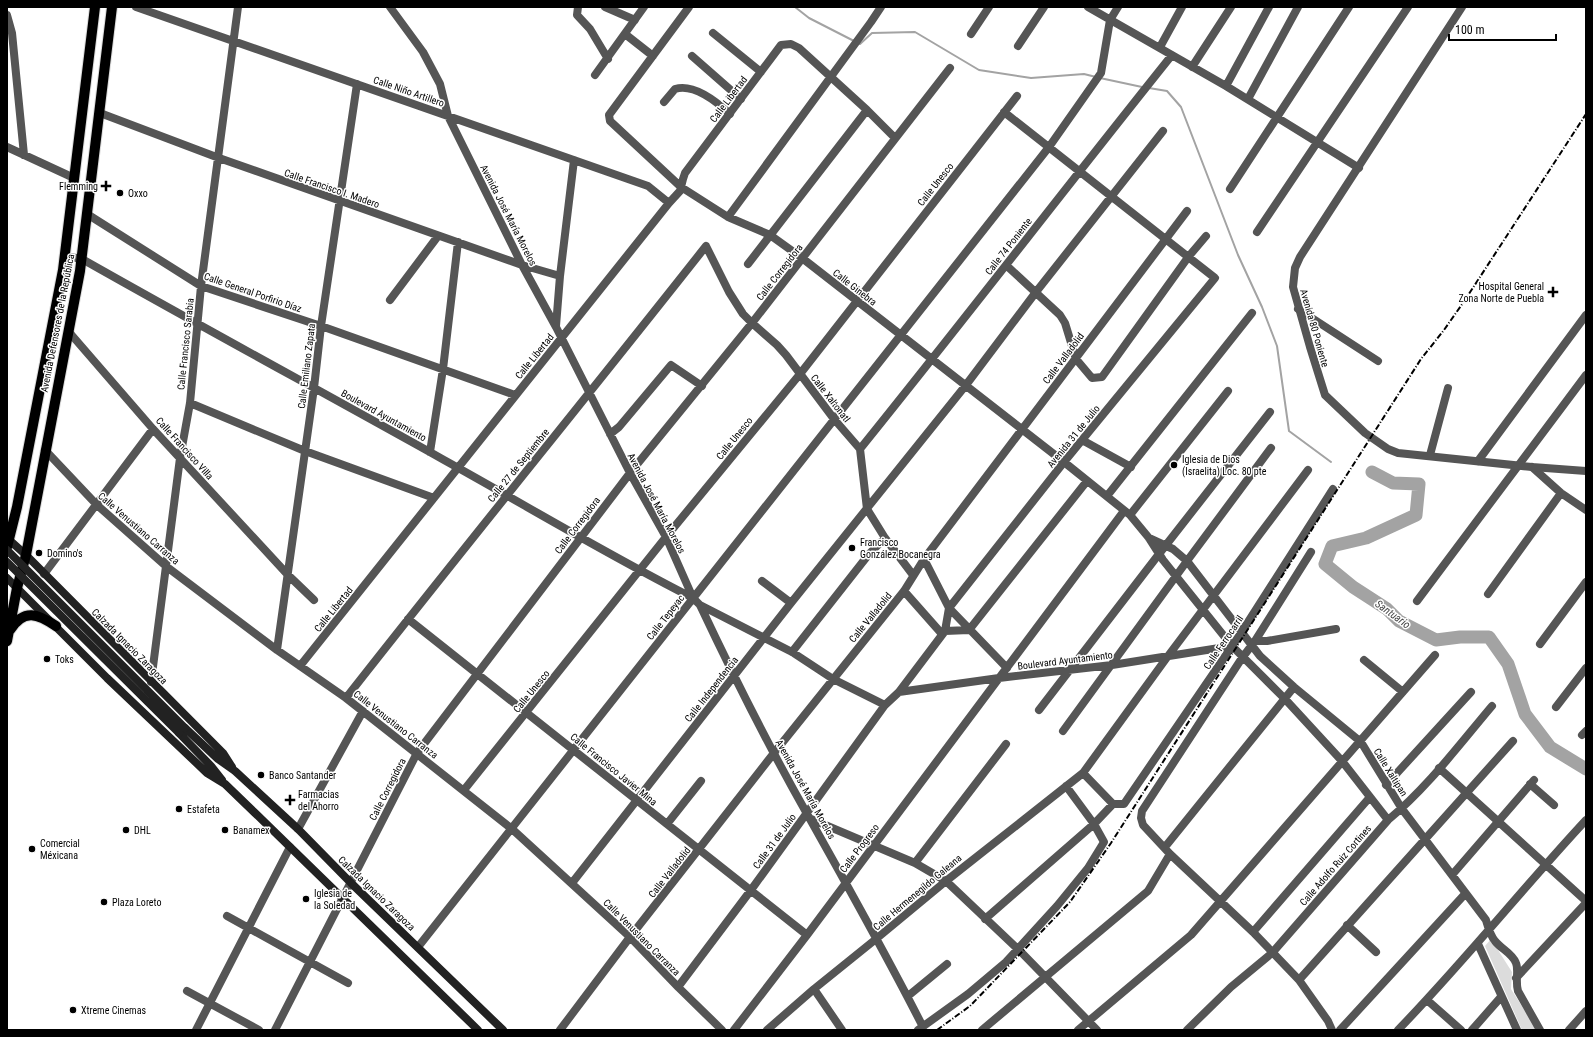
<svg xmlns="http://www.w3.org/2000/svg" width="1593" height="1037" viewBox="0 0 1593 1037" font-family="'Roboto Condensed',sans-serif">
<rect width="100%" height="100%" fill="#fff"/>
<path fill="#dcdcdc" d="M 1491,939 L 1512,972 L 1511,989 L 1537,1030 L 1522,1030 L 1485,946 Z"/>
<g fill="none" stroke-linecap="round" stroke-linejoin="round">
<path stroke="#a3a3a3" stroke-width="2" d="M 795,7 L 809,18 L 854,41
M 858,43 L 860,44 L 872,33 L 915,32 L 979,70 L 1031,78 L 1084,74 L 1096,77
M 1100,78 L 1142,87
M 1149,88 L 1167,91 L 1181,107 L 1238,255 L 1262,307 L 1277,346 L 1289,431 L 1331,462"/>
<path stroke="#a3a3a3" stroke-width="13" d="M 1372,472 L 1393,483 L 1419,484 L 1416,515 L 1366,538 L 1332,546 L 1325,564 L 1353,587 L 1387,609 L 1399,621 L 1436,640 L 1460,637 L 1489,637 L 1508,664 L 1525,714 L 1550,747 L 1586,769"/>
<defs>
<path id="primary" d="M 7,547 L 17,507 L 63,270 L 95,7
M 10,630 C 24,608 38,614 56,626
M 7,641 L 17,588 L 26,555 L 80,271 L 112,7"/>
</defs>
<use href="#primary" stroke="#dbdbdb" stroke-width="12"/>
<path stroke="#555" stroke-width="8" d="M 136,7 L 648,186 L 669,203
M 390,7 L 423,52 L 440,84 L 448,116 L 522,265 L 556,327 L 630,473 L 666,537 L 693,598 L 700,605 C 733,675 768,745 806,812 C 846,883 886,954 923,1027
M 578,7 L 577,15 L 590,29 L 608,59
M 605,7 L 635,20
M 689,7 L 609,115 L 610,121 L 681,187 L 728,217 L 770,235 L 802,258 L 1064,462 L 1130,515 L 1149,538 L 1163,560 L 1232,646 L 1285,699 L 1342,761 L 1388,820
M 1088,7 L 1226,86 L 1359,168
M 7,15 L 12,33 L 24,155
M 713,33 L 761,72
M 625,34 L 653,56
M 971,34 L 989,7
M 1018,46 L 1044,7
M 1160,47 L 1182,7
M 692,56 L 741,99
M 1192,67 L 1231,7
M 595,75 L 644,7
M 1226,86 L 1269,7
M 1248,99 L 1298,7
M 664,102 L 675,89 C 694,83 717,102 730,114
M 100,113 L 219,158 L 522,265 L 560,276
M 7,147 L 74,178
M 1230,189 L 1349,7
M 87,214 L 201,286 L 321,326 L 515,395
M 728,217 L 871,22 L 881,7
M 1257,232 L 1408,7
M 64,256 L 82,259 C 202,327 324,393 444,460 C 527,506 608,555 693,598
M 748,264 L 867,110
M 1006,265 L 1060,315 L 1065,323 L 1076,359 L 1092,378 L 1102,377 L 1189,256 L 1206,236
M 390,300 L 438,236
M 1298,309 L 1378,361
M 556,326 L 560,276 L 574,160
M 69,332 L 153,429 L 288,575 L 314,600
M 190,403 L 305,451 L 434,498
M 610,434 L 619,427 L 671,365 L 702,386
M 1082,440 L 1131,467
M 860,449 C 965,319 1067,186 1172,55
M 45,450 L 97,505 L 167,567 L 277,650 L 346,698 L 512,829 L 630,937 L 678,987 L 722,1030
M 430,452 L 443,369 L 458,242
M 1430,455 L 1448,388
M 1478,461 L 1586,315
M 1532,467 L 1561,493 L 1586,510
M 1107,496 L 1252,313
M 1130,515 L 1228,391
M 1149,538 L 1173,549 L 1187,561 L 1260,656 L 1294,687 L 1361,742 L 1402,809 L 1486,920 C 1488,927 1490,935 1495,941 C 1501,949 1512,953 1516,963 C 1519,970 1515,981 1518,991 L 1540,1030
M 1311,552 L 1255,641 L 1242,658 L 1142,811 L 1141,818 L 1143,825 L 1170,854 L 1253,932 L 1299,980 L 1328,1021 L 1332,1030
M 924,559 L 949,608 L 1007,668
M 44,574 L 153,429
M 762,581 L 791,603
M 904,591 L 942,634
M 1488,594 L 1561,493
M 1417,601 L 1586,375
M 700,605 L 792,652 L 833,679 L 885,705
M 408,619 L 807,935
M 945,631 L 969,630 L 1087,481
M 1255,641 L 1267,641 L 1336,629
M 1540,644 L 1586,582
M 277,650 L 314,388 L 321,326 L 357,84
M 792,652 L 869,554 L 885,538
M 1364,660 L 1403,692
M 300,666 L 669,203 L 680,191 L 683,179 L 685,173 L 781,45 L 791,44 L 799,48 L 867,110 L 895,138
M 151,682 L 180,458 L 190,403 L 201,286 L 238,7
M 899,692 L 999,678 L 1112,665 L 1232,646
M 346,698 C 465,546 587,397 706,246 L 729,292 L 743,314 L 752,323 L 777,345 L 786,355 L 834,419 L 860,449 L 867,509 L 885,538 L 913,575
M 1556,707 L 1586,668
M 1039,710 L 1159,554 L 1270,412
M 1063,731 L 1187,561 L 1271,448
M 1582,735 L 1586,731
M 1439,768 L 1586,901
M 1083,773 L 1113,804 L 1124,804 L 1241,633 L 1333,489
M 1530,784 L 1554,805
M 1386,785 L 1471,692
M 464,790 L 666,537 L 800,374 L 1017,96
M 811,819 L 915,863 L 946,881 L 1021,952 L 1097,1030
M 667,824 L 701,781
M 298,829 L 363,711
M 1165,847 L 1294,687
M 915,863 L 1006,744
M 1452,875 L 1534,780
M 572,883 L 791,603 L 966,385 L 1036,292 L 1163,131
M 227,916 L 348,983
M 985,919 L 1094,824 L 1113,804
M 1347,925 L 1376,952
M 1253,932 L 1370,797
M 1478,944 L 1517,1030
M 418,947 L 1049,147 L 1101,73 L 1110,20 L 1118,7
M 1516,978 L 1586,903
M 1299,980 L 1513,741
M 678,987 L 751,890 L 885,705 L 899,692 L 945,631 L 949,608 L 1064,462 L 1215,278 L 1004,112
M 814,989 L 842,1030
M 187,991 L 259,1030
M 908,996 L 947,964
M 1427,1000 L 1461,1030
M 196,1030 L 290,847
M 275,1030 L 417,753 L 630,473 L 752,323 L 950,68
M 560,1030 L 630,937 L 774,753 L 904,591 L 924,559 L 1187,211
M 734,1030 L 807,935 L 1124,511
M 767,1030 L 814,989 L 876,939 L 946,881 L 1083,773 L 1168,656 L 1308,470
M 918,1030 L 968,994 L 1006,962 L 1057,906 L 1088,868 L 1104,842 L 1094,824 L 1066,786
M 982,1030 L 1148,891 L 1170,854
M 1078,1030 L 1191,935 L 1435,655
M 1187,1030 L 1231,987 L 1272,953 L 1388,820 C 1427,788 1459,745 1492,706
M 1340,1030 L 1465,894
M 1398,1030 C 1463,963 1522,889 1586,820
M 1472,1030 L 1501,997
M 1569,1030 L 1586,1011"/>
<path stroke="#555" stroke-width="8" d="M 1462,7 L 1300,257 L 1295,268 L 1293,287 L 1310,347 L 1325,395 L 1365,433 L 1388,449 L 1398,453 L 1532,467 L 1586,471"/>
<path stroke="#222" stroke-width="8" d="M 7,538 L 26,555 L 223,753 L 232,767
M 7,578 L 107,678 L 207,773 L 225,784 L 254,812 L 478,1030
M 185,728 L 218,759 L 235,771 L 298,829 L 351,883 L 503,1030
M 179,733 L 211,766 L 222,780"/>
<use href="#primary" stroke="#000" stroke-width="10"/>
<path stroke="#000" stroke-width="2" stroke-dasharray="6 2 1 2" stroke-linecap="butt" d="M 937,1030 L 970,1006 L 1070,902 L 1111,843 L 1421,359 L 1444,330 L 1465,300 L 1586,114"/>
<path stroke="#222" stroke-width="8" d="M 7,550 L 185,728
M 7,562 L 179,733"/>
</g>
<g fill="#000" stroke="#fff" stroke-width="1.5">
<path d="M104 180h4v4h4v4h-4v4h-4v-4h-4v-4h4z"/>
<circle cx="120" cy="193" r="4"/>
<path d="M1551 286h4v4h4v4h-4v4h-4v-4h-4v-4h4z"/>
<circle cx="1174" cy="465" r="4"/>
<circle cx="852" cy="548" r="4"/>
<circle cx="39" cy="553" r="4"/>
<circle cx="47" cy="659" r="4"/>
<circle cx="261" cy="775" r="4"/>
<path d="M288 794h4v4h4v4h-4v4h-4v-4h-4v-4h4z"/>
<circle cx="179" cy="809" r="4"/>
<circle cx="126" cy="830" r="4"/>
<circle cx="225" cy="830" r="4"/>
<circle cx="32" cy="849" r="4"/>
<circle cx="306" cy="899" r="4"/>
<circle cx="104" cy="902" r="4"/>
<circle cx="73" cy="1010" r="4"/>
</g>
<g text-anchor="middle" stroke-width="3" stroke-linejoin="round" paint-order="stroke">
<g font-size="10" fill="#000" stroke="#fff">
<text transform="translate(409 91) rotate(19)" y="4">Calle Niño Artillero</text>
<text transform="translate(728 99) rotate(-53)" y="4">Calle Libertad</text>
<text transform="translate(935 184) rotate(-52)" y="4">Calle Unesco</text>
<text transform="translate(332 188) rotate(19)" y="4">Calle Francisco I. Madero</text>
<text transform="translate(509 215) rotate(63)" y="4">Avenida José María Morelos</text>
<text transform="translate(1008 246) rotate(-52)" y="4">Calle 74 Poniente</text>
<text transform="translate(779 272) rotate(-52)" y="4">Calle Corregidora</text>
<text transform="translate(855 287) rotate(38)" y="4">Calle Ginebra</text>
<text transform="translate(253 292) rotate(19)" y="4">Calle General Porfirio Díaz</text>
<text transform="translate(57 323) rotate(-79)" y="4">Avenida Defensores de la República</text>
<text transform="translate(1315 328) rotate(74)" y="4">Avenida 80 Poniente</text>
<text transform="translate(185 344) rotate(-84)" y="4">Calle Francisco Sarabia</text>
<text transform="translate(534 356) rotate(-51)" y="4">Calle Libertad</text>
<text transform="translate(1063 358) rotate(-53)" y="4">Calle Valladolid</text>
<text transform="translate(306 366) rotate(-83)" y="4">Calle Emiliano Zapata</text>
<text transform="translate(831 398) rotate(52)" y="4">Calle Xaltonatl</text>
<text transform="translate(384 415) rotate(29)" y="4">Boulevard Ayuntamiento</text>
<text transform="translate(1073 436) rotate(-51)" y="4">Avenida 31 de Julio</text>
<text transform="translate(734 438) rotate(-51)" y="4">Calle Unesco</text>
<text transform="translate(185 448) rotate(48)" y="4">Calle Francisco Villa</text>
<text transform="translate(518 465) rotate(-51)" y="4">Calle 27 de Septiembre</text>
<text transform="translate(657 503) rotate(62)" y="4">Avenida José María Morelos</text>
<text transform="translate(577 525) rotate(-53)" y="4">Calle Corregidora</text>
<text transform="translate(139 528) rotate(41)" y="4">Calle Venustiano Carranza</text>
<text transform="translate(333 609) rotate(-51)" y="4">Calle Libertad</text>
<text transform="translate(665 617) rotate(-52)" y="4">Calle Tepeyac</text>
<text transform="translate(870 617) rotate(-51)" y="4">Calle Valladolid</text>
<text transform="translate(1223 642) rotate(-56)" y="4">Calle Ferrocarril</text>
<text transform="translate(130 646) rotate(45)" y="4">Calzada Ignacio Zaragoza</text>
<text transform="translate(1065 660) rotate(-7)" y="4">Boulevard Ayuntamiento</text>
<text transform="translate(711 689) rotate(-52)" y="4">Calle Independencia</text>
<text transform="translate(531 691) rotate(-51)" y="4">Calle Unesco</text>
<text transform="translate(396 724) rotate(38)" y="4">Calle Venustiano Carranza</text>
<text transform="translate(614 769) rotate(39)" y="4">Calle Francisco Javier Mina</text>
<text transform="translate(1391 772) rotate(58)" y="4">Calle Xaltipan</text>
<text transform="translate(387 789) rotate(-63)" y="4">Calle Corregidora</text>
<text transform="translate(806 789) rotate(61)" y="4">Avenida José María Morelos</text>
<text transform="translate(774 841) rotate(-54)" y="4">Calle 31 de Julio</text>
<text transform="translate(859 848) rotate(-53)" y="4">Calle Progreso</text>
<text transform="translate(1335 865) rotate(-49)" y="4">Calle Adolfo Ruiz Cortines</text>
<text transform="translate(669 872) rotate(-52)" y="4">Calle Valladolid</text>
<text transform="translate(917 892) rotate(-40)" y="4">Calle Hermenegildo Galeana</text>
<text transform="translate(377 893) rotate(44)" y="4">Calzada Ignacio Zaragoza</text>
<text transform="translate(642 937) rotate(45)" y="4">Calle Venustiano Carranza</text>
</g>
<g font-size="10" fill="#000" stroke="#fff" text-anchor="start">
<text x="98" y="190" text-anchor="end">Flemming</text>
<text x="128" y="197">Oxxo</text>
<text x="1544" y="290" text-anchor="end">Hospital General<tspan x="1544" dy="12">Zona Norte de Puebla</tspan></text>
<text x="1182" y="463">Iglesia de Dios<tspan x="1182" dy="12">(Israelita) Loc. 80 pte</tspan></text>
<text x="860" y="546">Francisco<tspan x="860" dy="12">González Bocanegra</tspan></text>
<text x="47" y="557">Domino's</text>
<text x="55" y="663">Toks</text>
<text x="269" y="779">Banco Santander</text>
<text x="298" y="798">Farmacias<tspan x="298" dy="12">del Ahorro</tspan></text>
<text x="187" y="813">Estafeta</text>
<text x="134" y="834">DHL</text>
<text x="233" y="834">Banamex</text>
<text x="40" y="847">Comercial<tspan x="40" dy="12">Méxicana</tspan></text>
<text x="314" y="897">Iglesia de<tspan x="314" dy="12">la Soledad</tspan></text>
<text x="112" y="906">Plaza Loreto</text>
<text x="81" y="1014">Xtreme Cinemas</text>
</g>
<g font-size="11" font-style="italic" fill="#444" stroke="#fff">
<text transform="translate(1393 614) rotate(36)" y="4">Santuario</text>
</g>
</g>
<rect width="1593" height="1037" fill="none" stroke="#000000" stroke-width="16"/>
<path d="M1449 34v6h107v-6" fill="none" stroke="#000000" stroke-width="2"/>
<text x="1455" y="34" font-size="12" fill="#000000" stroke="#ffffff" stroke-width="3" paint-order="stroke">100 m</text>
</svg>
